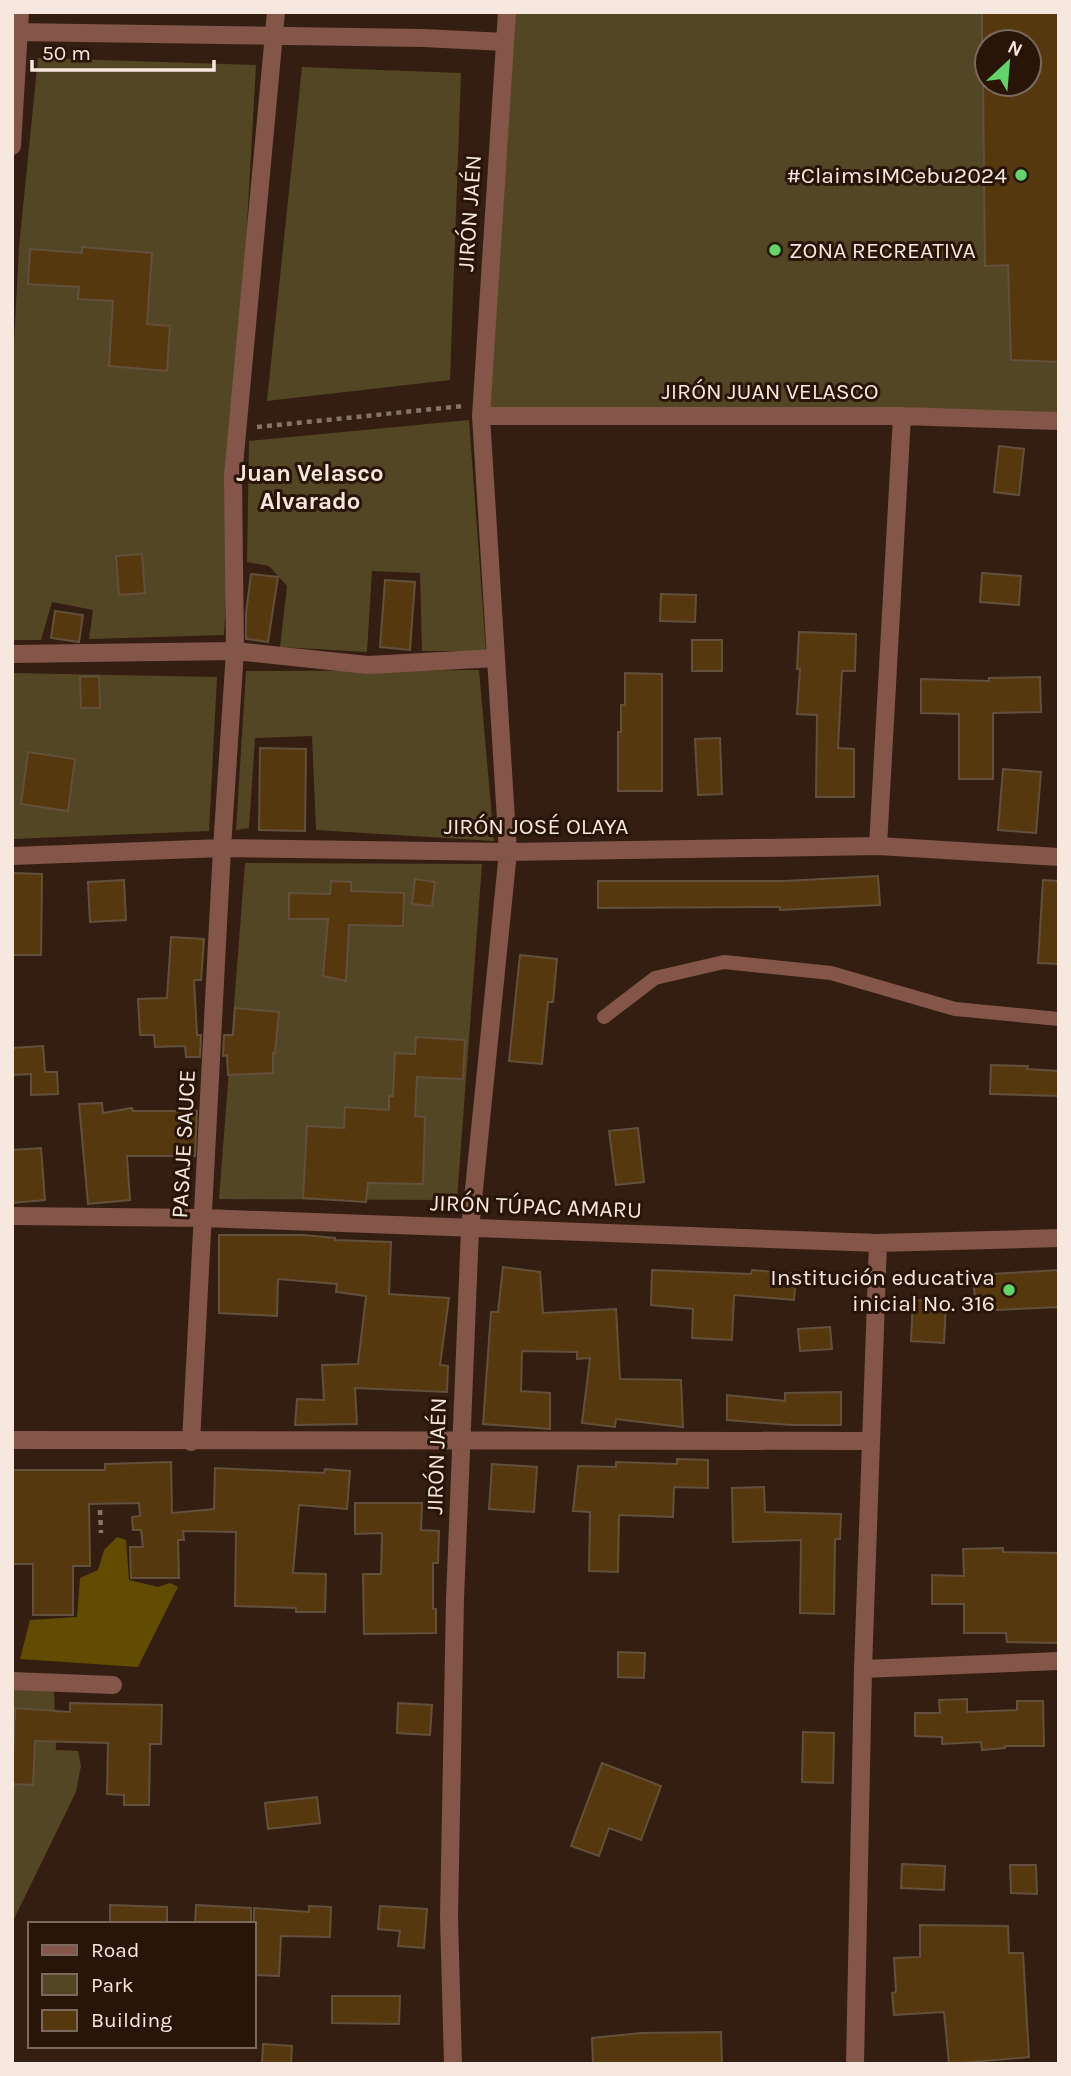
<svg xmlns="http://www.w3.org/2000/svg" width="1071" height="2076" viewBox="0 0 1071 2076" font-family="Karla,sans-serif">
<rect width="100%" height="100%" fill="#331e11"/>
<path fill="#534624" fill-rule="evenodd" d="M 507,12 L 1059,12 L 1059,423 L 481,416 ZM 987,42 L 1029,42 L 1029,84 L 987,84 Z
M 38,58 L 256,65 L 224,635 L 89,639 L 93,610 L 52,602 L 41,640 L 12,640 L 12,381 L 19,247 Z
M 302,67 L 461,73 L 450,380 L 267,401 Z
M 469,420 L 486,651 L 422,651 L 420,573 L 372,571 L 367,652 L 280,647 L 287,586 L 269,566 L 247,562 L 249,441 Z
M 479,670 L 494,841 L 316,830 L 312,736 L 255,738 L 249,828 L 236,830 L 246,671 Z
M 12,673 L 217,677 L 209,831 L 12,839 Z
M 245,863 L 482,864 L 457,1200 L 219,1199 Z
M 12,1687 L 54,1688 L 56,1750 L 78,1751 L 81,1766 L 76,1792 L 12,1923 Z"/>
<path fill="#624c01" d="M 117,1537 L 126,1540 L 129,1580 L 158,1587 L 170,1583 L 178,1587 L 138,1667 L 20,1659 L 30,1620 L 77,1617 L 80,1578 L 98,1570 L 104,1550 Z"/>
<path fill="#56380e" stroke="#62503c" stroke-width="2" d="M 982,12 L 1059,12 L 1059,362 L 1011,360 L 1008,265 L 985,266 L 983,84 L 1029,84 L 1029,42 L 982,42 Z
M 82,247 L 152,253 L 147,324 L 170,326 L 167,371 L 109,366 L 113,301 L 78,299 L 79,287 L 28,284 L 30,249 L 82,253 Z
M 999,446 L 1024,449 L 1019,495 L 994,492 Z
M 142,554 L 145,593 L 119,595 L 116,556 Z
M 982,573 L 1021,576 L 1019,605 L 980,602 Z
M 251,574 L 278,577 L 268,642 L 246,639 L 246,613 Z
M 385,580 L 415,582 L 410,650 L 380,647 Z
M 661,594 L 696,595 L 695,622 L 660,621 Z
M 55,611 L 83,615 L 79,642 L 51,638 Z
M 799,632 L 856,634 L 855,671 L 842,671 L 838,748 L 854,749 L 854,797 L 816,797 L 817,715 L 797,714 L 800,669 L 797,669 Z
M 692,640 L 722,640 L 722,671 L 692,671 Z
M 625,673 L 662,674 L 662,791 L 618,791 L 618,732 L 621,732 L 621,705 L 625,705 Z
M 99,676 L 100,708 L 81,708 L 80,677 Z
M 1040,677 L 1041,712 L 993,713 L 993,779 L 959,779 L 959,714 L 921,713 L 921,679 L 989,681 L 989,678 Z
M 720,738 L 722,794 L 698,795 L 695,739 Z
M 260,748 L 306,749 L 305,831 L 259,830 Z
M 28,752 L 75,759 L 68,811 L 21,804 Z
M 1003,769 L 1041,772 L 1036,833 L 998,830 Z
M 12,873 L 42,874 L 41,955 L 12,955 Z
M 878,876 L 880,905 L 780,910 L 780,907 L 598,908 L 598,881 L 784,881 Z
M 415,879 L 435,882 L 432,906 L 412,904 Z
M 124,880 L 126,920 L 90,922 L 88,882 Z
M 1043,880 L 1059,881 L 1059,964 L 1038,963 Z
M 331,881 L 351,882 L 351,891 L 404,893 L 403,926 L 349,925 L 346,981 L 323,976 L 328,919 L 289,919 L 289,893 L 330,894 Z
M 171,937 L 204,939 L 201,980 L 194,980 L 197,1035 L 201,1035 L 200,1057 L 186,1057 L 185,1046 L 155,1047 L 154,1035 L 140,1035 L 138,999 L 167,998 Z
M 520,955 L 557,959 L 553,1002 L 548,1002 L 542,1064 L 509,1061 Z
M 235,1008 L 279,1012 L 275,1053 L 273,1053 L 273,1073 L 228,1075 L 227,1055 L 223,1056 L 224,1035 L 233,1035 Z
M 416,1037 L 465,1040 L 463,1079 L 417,1077 L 415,1116 L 425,1117 L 423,1184 L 368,1183 L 366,1202 L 303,1198 L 307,1126 L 344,1128 L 345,1107 L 389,1110 L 389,1096 L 393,1096 L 395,1053 L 415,1054 Z
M 43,1046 L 45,1072 L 57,1072 L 58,1094 L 31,1095 L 31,1074 L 12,1075 L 12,1048 Z
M 991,1065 L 1028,1066 L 1027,1069 L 1059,1071 L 1059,1096 L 990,1094 Z
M 102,1103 L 103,1113 L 132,1108 L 133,1111 L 197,1111 L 195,1156 L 127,1156 L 130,1200 L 88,1204 L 79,1104 Z
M 638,1128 L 644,1182 L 616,1185 L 609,1131 Z
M 41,1148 L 45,1200 L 12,1203 L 12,1150 Z
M 219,1235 L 303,1235 L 335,1238 L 335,1240 L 391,1242 L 389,1294 L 449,1298 L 440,1365 L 448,1366 L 447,1392 L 355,1388 L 357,1424 L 295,1425 L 297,1399 L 324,1400 L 322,1365 L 358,1364 L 366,1296 L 336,1292 L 337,1284 L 278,1279 L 277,1316 L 219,1313 Z
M 503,1267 L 540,1272 L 543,1313 L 616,1309 L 620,1379 L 681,1380 L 683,1427 L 616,1419 L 615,1427 L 582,1423 L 590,1358 L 577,1359 L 577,1352 L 522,1351 L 521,1391 L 550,1393 L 550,1429 L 483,1424 L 491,1312 L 498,1312 Z
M 652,1270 L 751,1274 L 752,1270 L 796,1274 L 794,1300 L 734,1295 L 732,1340 L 692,1338 L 693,1309 L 651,1305 Z
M 1059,1270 L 1059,1307 L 976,1311 L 973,1275 Z
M 913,1300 L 946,1302 L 944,1343 L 911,1341 Z
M 830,1327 L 832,1349 L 800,1351 L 798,1329 Z
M 841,1392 L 841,1425 L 791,1425 L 727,1420 L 727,1395 L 785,1401 L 785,1393 Z
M 677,1459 L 708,1460 L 708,1488 L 674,1487 L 673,1517 L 619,1515 L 618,1572 L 589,1571 L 590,1512 L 573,1511 L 578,1466 L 616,1467 L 616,1462 L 677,1464 Z
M 171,1462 L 172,1513 L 214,1509 L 215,1468 L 324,1473 L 325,1469 L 350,1471 L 347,1509 L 299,1505 L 293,1573 L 326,1574 L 325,1612 L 296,1612 L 296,1608 L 235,1606 L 236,1532 L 183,1531 L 184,1540 L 178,1540 L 179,1578 L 131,1578 L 130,1547 L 143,1547 L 141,1530 L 133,1530 L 132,1517 L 140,1516 L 139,1503 L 89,1504 L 90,1566 L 73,1566 L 73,1615 L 33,1615 L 33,1564 L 12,1564 L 12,1470 L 105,1470 L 105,1464 Z
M 492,1464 L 537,1467 L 534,1512 L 489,1509 Z
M 764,1487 L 765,1512 L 841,1514 L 840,1539 L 835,1539 L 834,1614 L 800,1613 L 801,1540 L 733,1542 L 732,1488 Z
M 355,1503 L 422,1503 L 421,1530 L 439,1531 L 438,1563 L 433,1563 L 433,1609 L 436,1609 L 436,1633 L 364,1634 L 363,1574 L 381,1574 L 382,1533 L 355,1534 Z
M 1003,1548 L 1003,1552 L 1059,1553 L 1059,1643 L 1007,1642 L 1006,1633 L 964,1633 L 964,1604 L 932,1604 L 932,1575 L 964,1576 L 963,1549 Z
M 618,1652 L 645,1653 L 644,1678 L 618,1677 Z
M 967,1699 L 967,1712 L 1017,1710 L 1017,1701 L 1043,1701 L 1044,1746 L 1005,1746 L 1005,1748 L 982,1750 L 981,1742 L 942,1744 L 942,1737 L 915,1736 L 915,1713 L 940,1713 L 939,1700 Z
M 70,1703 L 162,1705 L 161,1744 L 150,1744 L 149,1805 L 124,1805 L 124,1795 L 107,1794 L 108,1743 L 35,1741 L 33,1785 L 12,1784 L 15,1708 L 70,1712 Z
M 398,1703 L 432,1705 L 430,1735 L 397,1733 Z
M 803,1732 L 834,1733 L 833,1783 L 802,1782 Z
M 602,1763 L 661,1786 L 641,1840 L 609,1828 L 599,1856 L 571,1846 Z
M 317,1797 L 320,1823 L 268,1829 L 265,1803 Z
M 902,1864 L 945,1866 L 944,1890 L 901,1888 Z
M 1010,1865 L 1036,1865 L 1037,1894 L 1011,1893 Z
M 110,1905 L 167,1907 L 167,1924 L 110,1924 Z
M 196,1905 L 251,1908 L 251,1924 L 195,1924 Z
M 309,1906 L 331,1907 L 330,1937 L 281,1936 L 279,1976 L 254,1975 L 254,1908 L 309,1912 Z
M 380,1906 L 427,1909 L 424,1948 L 398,1946 L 400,1931 L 378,1929 Z
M 920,1925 L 1008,1926 L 1009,1953 L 1023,1953 L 1029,2057 L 949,2064 L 944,2012 L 894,2015 L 892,1993 L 896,1992 L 894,1958 L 920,1957 Z
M 332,1996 L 400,1996 L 399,2024 L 332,2023 Z
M 721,2032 L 722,2064 L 593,2064 L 592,2038 L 641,2033 Z
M 263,2044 L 292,2046 L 291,2064 L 262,2064 Z"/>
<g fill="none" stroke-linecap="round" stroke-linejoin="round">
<path stroke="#867469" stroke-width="4.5" stroke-dasharray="5 5" stroke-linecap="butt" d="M 257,427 L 464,406
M 100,1510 L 101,1533"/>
<path stroke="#845549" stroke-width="14" d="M 604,1017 L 655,978 L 724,962 L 831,973 L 955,1009 L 1059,1019"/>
<path stroke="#845549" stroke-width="18" d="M 12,32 L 423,38 L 505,42
M 12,146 L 20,12
M 481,416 L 902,416 L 1059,421
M 12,654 L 235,651 L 368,665 L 496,658
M 878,846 L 902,416
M 12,856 L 222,848 L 508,852 L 878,846 L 1059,857
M 12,1216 L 204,1218 L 878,1243 L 1059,1238
M 12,1440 L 871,1441
M 191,1442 L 222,848 L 235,651 L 233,476 L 276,12
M 863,1669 L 1059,1661
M 12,1681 L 113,1685
M 453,2064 L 449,1917 L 455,1599 L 470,1229 L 508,852 L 481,416 L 507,12
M 855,2064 L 863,1669 L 878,1243"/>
</g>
<g fill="#62d469" stroke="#291508" stroke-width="2.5">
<circle cx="1021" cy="175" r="7"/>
<circle cx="775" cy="250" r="7"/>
<circle cx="1009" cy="1290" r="7"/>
</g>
<g text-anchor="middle" stroke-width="6" stroke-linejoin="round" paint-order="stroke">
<g font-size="23" fill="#f6e8df" stroke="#291508" text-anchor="end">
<text x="1007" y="183">#ClaimsIMCebu2024</text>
<text x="789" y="258" text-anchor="start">ZONA RECREATIVA</text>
<text x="995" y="1285">Institución educativa<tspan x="995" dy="26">inicial No. 316</tspan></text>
</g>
<g font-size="23" fill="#f6e8df" stroke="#291508">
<text transform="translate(469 213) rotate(-86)" y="8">JIRÓN JAÉN</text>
<text x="770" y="399">JIRÓN JUAN VELASCO</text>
<text x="536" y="834">JIRÓN JOSÉ OLAYA</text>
<text transform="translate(183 1144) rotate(-87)" y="8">PASAJE SAUCE</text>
<text transform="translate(536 1206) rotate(2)" y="8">JIRÓN TÚPAC AMARU</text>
<text transform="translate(436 1456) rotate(-88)" y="8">JIRÓN JAÉN</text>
</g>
<g font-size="24" font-weight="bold" fill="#f6e8df" stroke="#291508">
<text x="310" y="481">Juan Velasco<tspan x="310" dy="28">Alvarado</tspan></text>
</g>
</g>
<rect width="1071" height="2076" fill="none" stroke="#f6e8df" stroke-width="28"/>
<rect x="28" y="1922" width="228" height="126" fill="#291508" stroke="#7b695e" stroke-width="2"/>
<rect x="42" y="1945" width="35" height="10" fill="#845549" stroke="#7b695e" stroke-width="2"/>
<text x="91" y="1957" font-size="21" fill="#f6e8df">Road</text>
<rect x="42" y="1974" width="35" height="21" fill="#534624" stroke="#7b695e" stroke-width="2"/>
<text x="91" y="1992" font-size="21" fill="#f6e8df">Park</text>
<rect x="42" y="2010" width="35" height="21" fill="#56380e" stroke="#7b695e" stroke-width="2"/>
<text x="91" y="2027" font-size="21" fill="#f6e8df">Building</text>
<g transform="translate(1008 63) rotate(26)"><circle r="33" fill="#291508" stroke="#7b695e" stroke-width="2"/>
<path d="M0-5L12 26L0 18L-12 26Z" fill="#62d469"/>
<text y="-10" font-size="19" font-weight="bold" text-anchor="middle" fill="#f6e8df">N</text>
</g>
<path d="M32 60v10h182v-10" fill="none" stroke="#f6e8df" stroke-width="3.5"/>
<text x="42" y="60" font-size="21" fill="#f6e8df" stroke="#291508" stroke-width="5" paint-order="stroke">50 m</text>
</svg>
